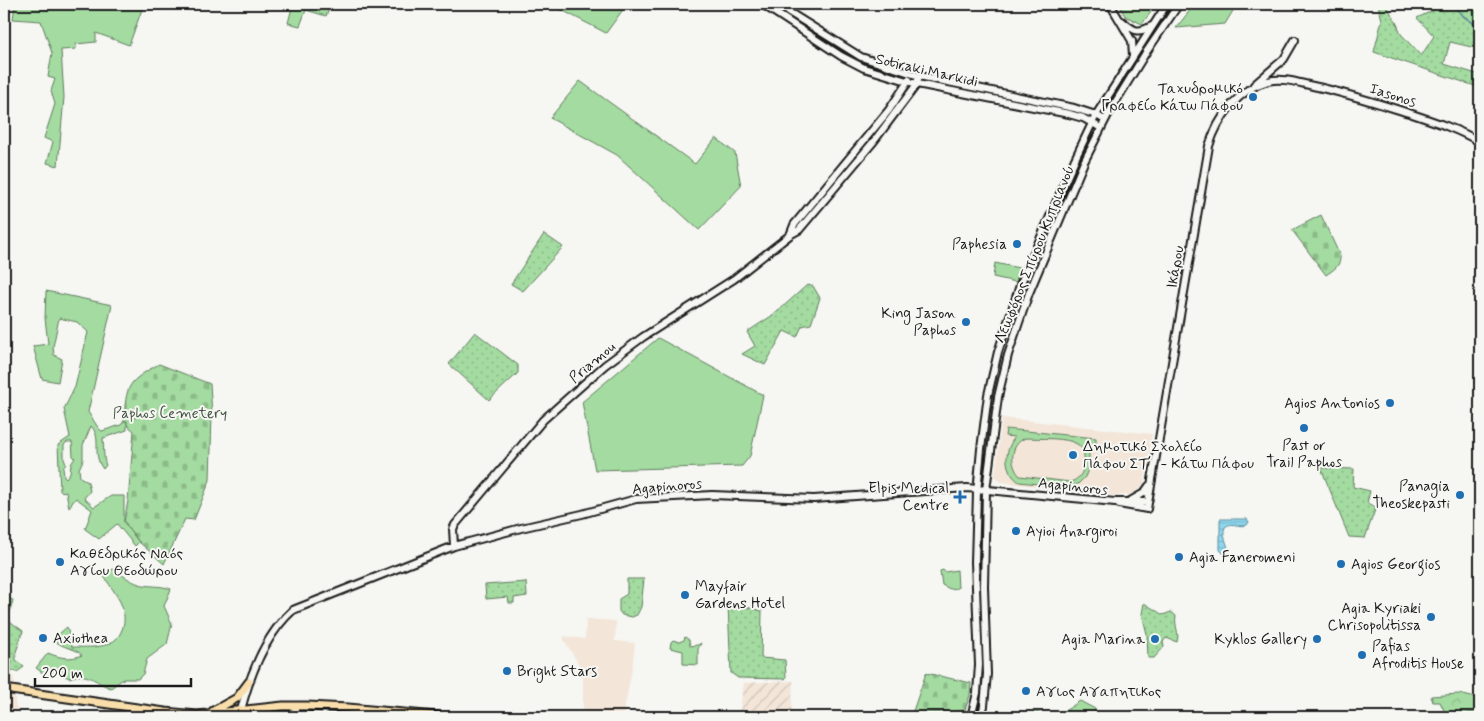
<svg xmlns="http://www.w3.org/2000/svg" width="1484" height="721" viewBox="0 0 1484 721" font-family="Mynerve,sans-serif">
<defs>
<pattern id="industrial-furrows" width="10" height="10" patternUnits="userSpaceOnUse" patternTransform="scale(1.25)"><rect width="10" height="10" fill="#f3e5d8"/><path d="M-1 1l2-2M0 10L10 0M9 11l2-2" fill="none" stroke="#d0c4b9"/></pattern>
<pattern id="forest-crowns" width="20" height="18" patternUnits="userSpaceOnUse" patternTransform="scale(1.25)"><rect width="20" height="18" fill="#a3dba0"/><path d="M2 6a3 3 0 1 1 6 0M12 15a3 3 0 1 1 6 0" fill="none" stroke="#8cbb89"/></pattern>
<pattern id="cemetery-stones" width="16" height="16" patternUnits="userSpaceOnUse" patternTransform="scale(1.25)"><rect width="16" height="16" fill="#a3dba0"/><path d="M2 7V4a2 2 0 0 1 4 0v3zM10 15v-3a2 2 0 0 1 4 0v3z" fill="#8cbb89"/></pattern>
<pattern id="park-dots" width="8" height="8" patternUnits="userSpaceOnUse" patternTransform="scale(1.25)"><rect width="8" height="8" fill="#a3dba0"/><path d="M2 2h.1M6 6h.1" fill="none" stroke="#8cbb89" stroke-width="1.8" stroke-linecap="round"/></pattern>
<pattern id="water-rules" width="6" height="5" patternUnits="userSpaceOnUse" patternTransform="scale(1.25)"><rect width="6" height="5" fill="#8ed8ef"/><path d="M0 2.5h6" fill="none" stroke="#7ab9cc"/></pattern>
</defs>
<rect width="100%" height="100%" fill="#f6f6f2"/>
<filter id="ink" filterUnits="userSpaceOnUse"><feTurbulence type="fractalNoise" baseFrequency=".02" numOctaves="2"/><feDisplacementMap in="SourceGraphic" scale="10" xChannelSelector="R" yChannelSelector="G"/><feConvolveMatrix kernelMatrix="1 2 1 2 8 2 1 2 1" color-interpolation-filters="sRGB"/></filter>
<g filter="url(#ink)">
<path fill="#f3e5d8" d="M 1002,418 L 1152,434 L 1144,485 L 1132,494 L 1117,496 L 1001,482 L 995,476 Z
M 586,619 L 616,621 L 615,641 L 635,643 L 632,669 L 623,716 L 583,716 L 583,679 L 578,663 L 564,640 L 564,636 L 585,639 Z
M 4,670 L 12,672 L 15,685 L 15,703 L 20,716 L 4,713 Z"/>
<path fill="url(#industrial-furrows)" d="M 793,681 L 791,717 L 739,717 L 744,683 Z"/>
<path fill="#a3dba0" stroke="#607c5e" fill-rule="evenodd" d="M 15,4 L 144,4 L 129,45 L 96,33 L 96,42 L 76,44 L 76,49 L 61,50 L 64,97 L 58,166 L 47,163 L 53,142 L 44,138 L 55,104 L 51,91 L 55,79 L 48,77 L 52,53 L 41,21 L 13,19 Z
M 293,4 L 331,4 L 326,16 L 306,10 L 300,26 L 288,23 Z
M 550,4 L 627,4 L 606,33 Z
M 1119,4 L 1157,4 L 1142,24 L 1125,16 Z
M 1195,4 L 1237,4 L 1225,24 L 1176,28 Z
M 580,81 L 695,164 L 716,138 L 735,153 L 741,186 L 699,230 L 617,155 L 550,118 Z
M 995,263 L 1019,268 L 1016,282 L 993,277 Z
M 46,291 L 112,305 L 88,412 L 99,429 L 102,431 L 121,425 L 124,421 L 127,421 L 127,430 L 103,438 C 104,445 103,460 106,465 L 103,469 C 91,453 103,439 91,426 L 83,445 L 83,460 L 79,469 L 80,477 L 88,482 L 90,491 L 84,498 L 94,507 L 111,496 L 124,496 L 124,522 L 139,542 L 135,546 L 117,524 L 99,539 L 85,529 L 92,510 L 76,498 L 69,507 L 66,492 L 60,491 L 58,445 L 70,437 L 64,409 L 75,387 L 88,332 L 77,322 L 59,318 L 53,347 L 54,355 L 62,359 L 58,382 L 42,379 L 33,346 L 48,344 L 45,318 ZM 67,442 L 72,442 L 73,456 L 75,458 L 71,464 L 70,473 L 66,478 L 64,476 L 63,468 L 66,464 L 64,459 L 64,445 Z
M 658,338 L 763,395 L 750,456 L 742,466 L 595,470 L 582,402 Z
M 1006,429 L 1096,438 L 1096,444 L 1085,443 L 1089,452 L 1089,467 L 1085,477 L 1078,484 L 1066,487 L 1019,482 C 1003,470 1004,451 1015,437 L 1005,436 ZM 1026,438 C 1038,439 1067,437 1077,444 C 1084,448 1085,458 1084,465 C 1083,474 1078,480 1070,482 L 1020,476 C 1009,465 1010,443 1026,438 Z
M 115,569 C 122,575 130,581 139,584 C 149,587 160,585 171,589 L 164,606 L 172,624 L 167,644 L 147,659 L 143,674 L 138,679 L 123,679 L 111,688 C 93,682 90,671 69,678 L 61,674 L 52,672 L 47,676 L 36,668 L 48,653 C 60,658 70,660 82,655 C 73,646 64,650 53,639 L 67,627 L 72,647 C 89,647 113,650 121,632 C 125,624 125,615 122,606 C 117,594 108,583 101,572 Z
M 943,570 L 945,572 L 957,570 L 958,588 L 950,589 L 942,585 L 940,571 Z
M 685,637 L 689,640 L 690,646 L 698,645 L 701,643 L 698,649 L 698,665 L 683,664 L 683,651 L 670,648 L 671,642 L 673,640 L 679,642 L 684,640 Z
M 1080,701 L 1095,709 L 1094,717 L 1033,717 L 1035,712 C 1059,717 1060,714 1080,701 Z"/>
<path fill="url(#forest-crowns)" stroke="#607c5e" d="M 1459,694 L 1480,699 L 1480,713 L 1476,712 L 1447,717 L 1440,702 L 1433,702 L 1431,696 Z"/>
<path fill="url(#cemetery-stones)" stroke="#607c5e" d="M 1321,215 L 1340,256 C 1341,266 1333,270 1326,275 L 1292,230 Z
M 159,364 L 210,384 L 212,415 L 210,480 L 194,520 L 185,519 L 164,564 L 139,542 L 124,522 L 128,501 L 134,431 L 127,425 L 127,421 L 124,421 C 126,385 127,382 159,364 Z
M 926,673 L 971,683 L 970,695 L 965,710 L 960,711 L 912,714 Z"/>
<path fill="url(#park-dots)" stroke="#607c5e" d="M 1378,4 L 1385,4 L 1396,21 L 1401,34 L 1421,56 L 1434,36 L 1417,18 L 1447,4 L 1480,4 L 1480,49 L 1450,42 L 1444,64 L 1480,75 L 1480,85 L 1478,87 L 1374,52 L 1382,20 Z
M 544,234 L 563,247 L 523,291 L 511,284 Z
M 807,285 L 813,286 L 820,298 L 811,324 L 802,326 L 797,337 L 784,331 L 765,365 L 742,354 L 755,346 L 747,332 L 776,313 Z
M 475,332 L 518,365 L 518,373 L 489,400 L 449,364 Z
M 1321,468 L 1354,469 L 1353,487 L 1370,491 L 1367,503 L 1376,507 L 1365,538 L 1349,537 Z
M 627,579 L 644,579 L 641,607 L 637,615 L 632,617 L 622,615 L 619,611 L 619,599 L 627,594 Z
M 526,582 L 527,596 L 514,598 L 514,603 L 509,603 L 508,597 L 486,599 L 485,585 Z
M 4,597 L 13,600 L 8,620 L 23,631 L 16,652 L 16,660 L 24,667 L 17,672 L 4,668 Z
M 730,603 L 762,611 L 761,658 L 785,660 L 786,678 L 785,679 L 738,678 L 731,673 L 728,606 Z
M 1144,603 L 1163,615 L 1171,612 L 1176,616 C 1174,626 1180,633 1177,642 L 1166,638 L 1163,642 L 1164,647 L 1154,658 L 1148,658 L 1147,634 L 1142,614 Z"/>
<path fill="url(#water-rules)" stroke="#608d9b" d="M 1220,519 L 1247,519 L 1249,522 L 1247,525 C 1239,528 1232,521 1225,527 C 1221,536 1229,544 1228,552 L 1224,554 L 1220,550 Z"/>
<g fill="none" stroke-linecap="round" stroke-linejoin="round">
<path stroke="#608d9b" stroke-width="2" d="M 1453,4 L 1462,15 L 1480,28"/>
<defs>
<path id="secondary" d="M 762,4 L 841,56 L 864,68 L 917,84 L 1069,114 L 1083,118 L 1101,128
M 776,4 L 861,57 L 919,76 L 1074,108 L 1096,115 L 1105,120
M 1110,4 L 1132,41 L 1133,56
M 1122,21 C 1134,31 1137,34 1152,26
M 1254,85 L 1284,59 L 1295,40
M 790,235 L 794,225 L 889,110 L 909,80
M 1130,501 L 1144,493 L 1149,486
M 1119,504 L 1147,509 L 1209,146 C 1218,118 1238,89 1268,81 C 1283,77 1299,83 1313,86 C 1346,93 1377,103 1409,113 C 1433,121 1458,129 1480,142
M 454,546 L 453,529 L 455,525 L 543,420 L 605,365 L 643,337 L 734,279 L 790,235 L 799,230 L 874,141 L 917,84 L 919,76
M 294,706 L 297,717
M 241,710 C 250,675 265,635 293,610 L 454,546 L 521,528 L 582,514 L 636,499 L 712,495 L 814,499 L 967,488 L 1115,502 L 1147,502
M 971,717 L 977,693 L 979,665 L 975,562 L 977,493 L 981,449 L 988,395 L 998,352 L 1020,285 L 1075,159 L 1096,115 L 1167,4
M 981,717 L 984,706 L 987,674 L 984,587 L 986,490 L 998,397 L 1008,355 L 1029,293 L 1084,162 L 1110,111 L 1145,54 L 1179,4"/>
<path id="primary" d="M 4,689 L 165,712 L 197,715 L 283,706 L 307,706 L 348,708 L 448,717
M 213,711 L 237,698 L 249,682"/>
</defs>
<use href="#secondary" stroke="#1c1c1c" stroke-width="10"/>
<use href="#primary" stroke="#1c1c1c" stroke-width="11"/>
<use href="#secondary" stroke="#f6f6f2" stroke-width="6"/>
<use href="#primary" stroke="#f9deab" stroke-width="7"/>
</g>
</g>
<g fill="#1f6fb2" stroke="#f6f6f2" stroke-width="2">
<circle cx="1253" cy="97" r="5"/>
<circle cx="1017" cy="244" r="5"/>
<circle cx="966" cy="322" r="5"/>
<circle cx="1390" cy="403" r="5"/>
<circle cx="1304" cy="428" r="5"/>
<circle cx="1073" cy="455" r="5"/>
<circle cx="1460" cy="495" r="5"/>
<path d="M957.5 489.5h5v5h5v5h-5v5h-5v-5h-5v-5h5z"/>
<circle cx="1016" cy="531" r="5"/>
<circle cx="1179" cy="557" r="5"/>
<circle cx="60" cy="562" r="5"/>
<circle cx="1341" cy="564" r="5"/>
<circle cx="685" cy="595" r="5"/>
<circle cx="1431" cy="617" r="5"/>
<circle cx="43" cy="638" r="5"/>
<circle cx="1155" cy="639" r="5"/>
<circle cx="1317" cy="639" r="5"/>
<circle cx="1362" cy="655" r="5"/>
<circle cx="507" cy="671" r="5"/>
<circle cx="1026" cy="691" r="5"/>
</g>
<g text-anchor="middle" stroke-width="4" stroke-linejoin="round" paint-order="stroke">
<g font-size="15" fill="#1c1c1c" stroke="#f6f6f2">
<text transform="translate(927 70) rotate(13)" y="5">Sotiraki Markidi</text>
<text transform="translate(1393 95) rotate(18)" y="5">Iasonos</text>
<text transform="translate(1034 254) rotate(-68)" y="5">Λεωφόρος Σπύρου Κυπριανού</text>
<text transform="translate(1175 267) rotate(-80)" y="5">Ικάρου</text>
<text transform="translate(592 362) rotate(-40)" y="5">Priamou</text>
<text transform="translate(667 486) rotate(-5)" y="5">Agapinoros</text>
<text transform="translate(1073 486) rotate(6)" y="5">Agapinoros</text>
</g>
<g font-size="15" fill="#1c1c1c" stroke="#f6f6f2" text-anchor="start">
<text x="1243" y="93" text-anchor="end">Ταχυδρομικό<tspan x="1243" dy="17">Γραφείο Κάτω Πάφου</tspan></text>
<text x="1007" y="249" text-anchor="end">Paphesia</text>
<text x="956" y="318" text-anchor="end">King Jason<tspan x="956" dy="17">Paphos</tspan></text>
<text x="1380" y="408" text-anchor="end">Agios Antonios</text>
<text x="1304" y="450" text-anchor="middle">Past or<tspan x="1304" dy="17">Trail Paphos</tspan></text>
<text x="1083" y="451">Δημοτικό Σχολείο<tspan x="1083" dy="17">Πάφου ΣΤ΄ - Κάτω Πάφου</tspan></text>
<text x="1450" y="491" text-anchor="end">Panagia<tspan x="1450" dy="17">Theoskepasti</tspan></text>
<text x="949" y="493" text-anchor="end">Elpis Medical<tspan x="949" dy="17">Centre</tspan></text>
<text x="1026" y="536">Ayioi Anargiroi</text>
<text x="70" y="558">Καθεδρικός Ναός<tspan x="70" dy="17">Αγίου Θεοδώρου</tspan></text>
<text x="1189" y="562">Agia Faneromeni</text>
<text x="1351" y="569">Agios Georgios</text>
<text x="695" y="591">Mayfair<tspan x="695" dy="17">Gardens Hotel</tspan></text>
<text x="1421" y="613" text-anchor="end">Agia Kyriaki<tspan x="1421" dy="17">Chrisopolitissa</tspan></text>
<text x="53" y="643">Axiothea</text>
<text x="1145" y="644" text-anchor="end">Agia Marina</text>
<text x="1307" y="644" text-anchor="end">Kyklos Gallery</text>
<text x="1372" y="651">Pafias<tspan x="1372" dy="17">Afroditis House</tspan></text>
<text x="517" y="676">Bright Stars</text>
<text x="1036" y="696">Αγιος Αγαπητικος</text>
</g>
<g font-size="15" fill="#454" stroke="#f6f6f2">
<text x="170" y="418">Paphos Cemetery</text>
</g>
</g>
<rect width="1484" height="721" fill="none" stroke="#f6f6f2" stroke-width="20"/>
<rect x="10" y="10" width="1464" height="701" fill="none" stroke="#1c1c1c" stroke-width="2" filter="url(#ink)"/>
<path d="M35 678v8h156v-8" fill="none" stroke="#1c1c1c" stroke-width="2.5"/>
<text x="42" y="678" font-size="15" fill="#1c1c1c" stroke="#f6f6f2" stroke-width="4" paint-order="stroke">200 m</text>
</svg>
